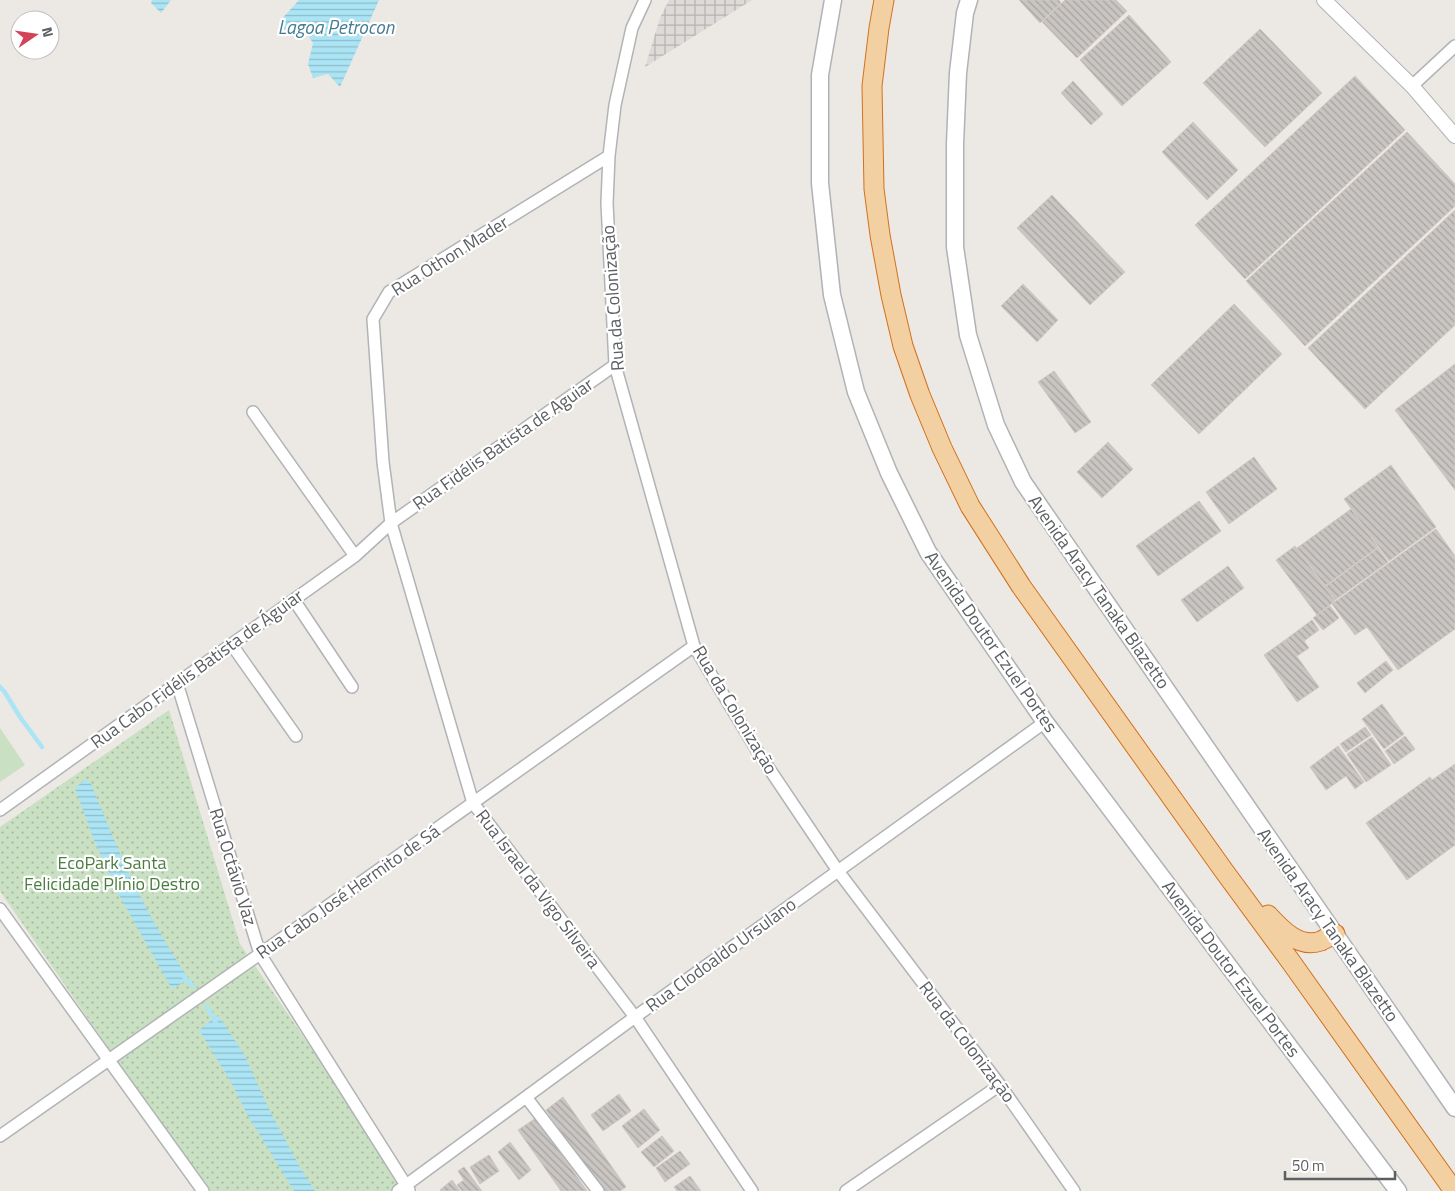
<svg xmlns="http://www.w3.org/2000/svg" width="1455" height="1191" viewBox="0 0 1455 1191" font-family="'Titillium Web',sans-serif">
<defs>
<pattern id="industrial-grid" width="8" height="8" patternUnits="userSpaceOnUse" patternTransform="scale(1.25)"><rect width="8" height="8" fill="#dddad7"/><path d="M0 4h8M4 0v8" fill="none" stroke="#b6b4b2"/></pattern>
<pattern id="park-dots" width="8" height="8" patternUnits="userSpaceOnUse" patternTransform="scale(1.25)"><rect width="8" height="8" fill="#c9e0c2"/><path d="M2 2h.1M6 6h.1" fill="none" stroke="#a6b9a1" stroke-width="1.8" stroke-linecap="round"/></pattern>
<pattern id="water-rules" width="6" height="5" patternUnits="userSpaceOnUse" patternTransform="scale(1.25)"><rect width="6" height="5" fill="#abe4f4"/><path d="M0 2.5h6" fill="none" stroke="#8ebcc9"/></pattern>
<pattern id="building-back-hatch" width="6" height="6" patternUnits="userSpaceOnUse" patternTransform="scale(1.25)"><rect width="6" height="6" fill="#c9c5c2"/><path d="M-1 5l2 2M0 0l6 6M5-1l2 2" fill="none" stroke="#a6a3a1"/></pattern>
</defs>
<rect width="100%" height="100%" fill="#ece8e3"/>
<path fill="url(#industrial-grid)" d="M 669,0 L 752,0 L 645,67 L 660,18 Z"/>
<path fill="#c9e0c2" d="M 0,728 L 25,765 L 0,782 Z"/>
<path fill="url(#park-dots)" d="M 169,710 L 240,944 L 409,1191 L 207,1191 L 0,891 L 0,827 Z"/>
<path fill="url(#water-rules)" d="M 152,0 L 171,0 L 161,13 L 151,3 Z
M 299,0 L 379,0 L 340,87 L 328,74 L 313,78 L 308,64 L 313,43 L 307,34 L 282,30 L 280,21 Z
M 86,779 L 91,784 C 102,810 112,836 124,862 C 142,902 164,942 189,979 L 172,989 L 119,895 L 94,840 L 75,788 Z
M 218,1015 L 244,1054 L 270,1111 L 300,1167 L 315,1191 L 294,1191 L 248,1116 L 231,1082 L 199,1030 Z"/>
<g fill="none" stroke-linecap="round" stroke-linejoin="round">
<path stroke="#abe4f4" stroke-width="4.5" d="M 0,687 L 4,691 L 20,717 L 42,747
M 183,976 L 193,986
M 207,1007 L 216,1023"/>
</g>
<path fill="url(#building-back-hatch)" stroke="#d0c8c2" d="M 1019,0 L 1059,0 L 1061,3 L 1040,23 Z
M 1065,0 L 1116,0 L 1127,11 L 1077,58 L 1042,22 Z
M 1129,15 L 1171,62 L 1122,106 L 1080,60 Z
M 1260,29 L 1322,93 L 1265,147 L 1203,83 Z
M 1355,76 L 1405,130 L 1245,279 L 1195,225 Z
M 1073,81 L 1103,114 L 1091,125 L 1061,93 Z
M 1193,122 L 1238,170 L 1207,200 L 1162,152 Z
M 1407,132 L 1455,184 L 1455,206 L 1305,346 L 1246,281 Z
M 1052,195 L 1125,272 L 1090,305 L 1017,228 Z
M 1455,210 L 1455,325 L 1365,409 L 1308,348 Z
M 1023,284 L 1058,320 L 1037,342 L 1001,306 Z
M 1234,304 L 1282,354 L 1199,434 L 1151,385 Z
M 1455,364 L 1455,490 L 1395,410 Z
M 1054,371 L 1091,422 L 1075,433 L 1038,382 Z
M 1108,442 L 1133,469 L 1102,498 L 1077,472 Z
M 1254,457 L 1277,489 L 1229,524 L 1206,492 Z
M 1391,465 L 1436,527 L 1389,561 L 1344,499 Z
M 1199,501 L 1221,531 L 1158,576 L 1136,546 Z
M 1351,509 L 1378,547 L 1325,586 L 1297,548 Z
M 1436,529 L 1455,556 L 1455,629 L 1398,670 L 1367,627 L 1355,635 L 1332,604 Z
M 1295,546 L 1335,601 L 1317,615 L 1276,560 Z
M 1378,548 L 1388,562 L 1335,600 L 1325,587 Z
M 1228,566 L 1244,588 L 1197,622 L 1181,600 Z
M 1330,606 L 1339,618 L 1323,630 L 1313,618 Z
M 1312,620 L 1319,630 L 1304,641 L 1309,648 L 1297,656 L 1285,640 Z
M 1285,640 L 1319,687 L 1297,702 L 1264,655 Z
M 1386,661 L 1393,670 L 1365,693 L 1357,683 Z
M 1382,704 L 1404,734 L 1384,749 L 1362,719 Z
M 1365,727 L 1371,735 L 1346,752 L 1340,744 Z
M 1405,736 L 1415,749 L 1394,764 L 1385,751 Z
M 1372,737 L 1391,765 L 1366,782 L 1347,754 Z
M 1338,746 L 1364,782 L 1355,789 L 1346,776 L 1326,790 L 1310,767 Z
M 1455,764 L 1455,845 L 1407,880 L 1366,823 L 1430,777 L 1432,780 Z
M 619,1094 L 631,1111 L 603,1131 L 591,1115 Z
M 563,1097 L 626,1187 L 620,1191 L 602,1191 L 546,1110 Z
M 644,1109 L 660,1130 L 638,1148 L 622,1126 Z
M 536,1118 L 587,1191 L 561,1191 L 518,1130 Z
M 662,1136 L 674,1151 L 654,1167 L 641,1152 Z
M 510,1142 L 531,1170 L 519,1180 L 498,1152 Z
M 680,1151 L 690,1164 L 665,1182 L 656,1168 Z
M 489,1155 L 499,1171 L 480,1184 L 470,1167 Z
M 464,1167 L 482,1191 L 462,1191 L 457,1185 L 464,1180 L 458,1171 Z
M 690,1176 L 701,1191 L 677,1191 L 674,1187 Z
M 452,1180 L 460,1191 L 441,1191 L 440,1190 Z"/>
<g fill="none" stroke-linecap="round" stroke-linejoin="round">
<defs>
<path id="minor" d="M 645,0 L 632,28 L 615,105 L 609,156 L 607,203 L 615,365 L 694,646 L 758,752 L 838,871 L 1000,1085 L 1074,1191
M 1412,86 L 1455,46
M 609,156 L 389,292 L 373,319 L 383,462 L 391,523 L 473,803 L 635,1017 L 752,1191
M 253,412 L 355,556
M 294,600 L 352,687
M 232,645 L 296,736
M 177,683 L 260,954 L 409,1190
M 0,810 L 355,556 L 391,523 L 615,365
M 0,909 L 203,1191
M 526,1097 L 598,1191
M 0,1136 L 260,954 L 694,646
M 398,1191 L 635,1017 L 1045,722
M 846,1191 L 1000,1085"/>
<path id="tertiary" d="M 1324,0 L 1412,86 L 1455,136"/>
<path id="secondary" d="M 833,0 L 820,75 L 820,183 L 832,295 L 856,392 L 889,473 L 928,552 L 1045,722 L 1398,1191
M 969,0 L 965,13 L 958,73 L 955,144 L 955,247 L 968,335 L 996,425 L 1023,482 L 1455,1108"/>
<path id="trunk" d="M 884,0 L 879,28 L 872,86 L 874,189 L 880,235 L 891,295 L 903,346 L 920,395 L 942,448 L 970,506 L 1021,586 L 1224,871 L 1291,962 L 1454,1191
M 1268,915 C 1281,929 1299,949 1321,941 C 1325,939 1330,936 1335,934"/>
</defs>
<use href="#minor" stroke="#b0b4b6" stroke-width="14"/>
<use href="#tertiary" stroke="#b0b4b6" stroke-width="16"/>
<use href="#secondary" stroke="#afb3b6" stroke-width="19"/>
<use href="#trunk" stroke="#d2711c" stroke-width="21"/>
<use href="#minor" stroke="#fff" stroke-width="11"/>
<use href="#tertiary" stroke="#fff" stroke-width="14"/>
<use href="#secondary" stroke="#fff" stroke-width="16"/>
<use href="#trunk" stroke="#f2d0a2" stroke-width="19"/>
</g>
<g text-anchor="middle" stroke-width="4.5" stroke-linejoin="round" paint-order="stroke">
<g font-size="18" fill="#5b5f62" stroke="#fff">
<text transform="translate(450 256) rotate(-32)" y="6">Rua Othon Mader</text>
<text transform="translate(613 298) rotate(-94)" y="6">Rua da Colonização</text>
<text transform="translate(503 444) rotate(-35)" y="6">Rua Fidélis Batista de Aguiar</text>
<text transform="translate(1099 592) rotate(55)" y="6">Avenida Aracy Tanaka Blazetto</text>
<text transform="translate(991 642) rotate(55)" y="6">Avenida Doutor Ezuel Portes</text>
<text transform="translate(197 669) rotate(-36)" y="6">Rua Cabo Fidélis Batista de Águiar</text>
<text transform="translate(735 710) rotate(59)" y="6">Rua da Colonização</text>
<text transform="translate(233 867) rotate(73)" y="6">Rua Octávio Vaz</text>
<text transform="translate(538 889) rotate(53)" y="6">Rua Israel da Vigo Silveira</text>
<text transform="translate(348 892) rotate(-35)" y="6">Rua Cabo José Hermito de Sá</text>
<text transform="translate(1328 925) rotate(55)" y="6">Avenida Aracy Tanaka Blazetto</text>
<text transform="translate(721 955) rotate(-36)" y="6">Rua Clodoaldo Ursulano</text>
<text transform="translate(1231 969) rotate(53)" y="6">Avenida Doutor Ezuel Portes</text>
<text transform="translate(967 1042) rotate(53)" y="6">Rua da Colonização</text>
</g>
<g font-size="18" fill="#4a7d3f" stroke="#fff">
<text x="112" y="869">EcoPark Santa<tspan x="112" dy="21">Felicidade Plínio Destro</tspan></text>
</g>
<g font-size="19" font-style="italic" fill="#447c93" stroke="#fff">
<text x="336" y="34">Lagoa Petrocon</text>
</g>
</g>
<g transform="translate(35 35) rotate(77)"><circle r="24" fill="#ffffff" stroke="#bdbfc0"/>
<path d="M0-4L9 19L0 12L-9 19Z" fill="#d34257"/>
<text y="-8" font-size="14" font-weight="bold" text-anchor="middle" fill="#5b5f62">N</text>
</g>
<path d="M1285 1171v8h110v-8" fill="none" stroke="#5b5f62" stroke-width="2.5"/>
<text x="1292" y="1171" font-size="15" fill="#5b5f62" stroke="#ffffff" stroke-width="4" paint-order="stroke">50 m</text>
</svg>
